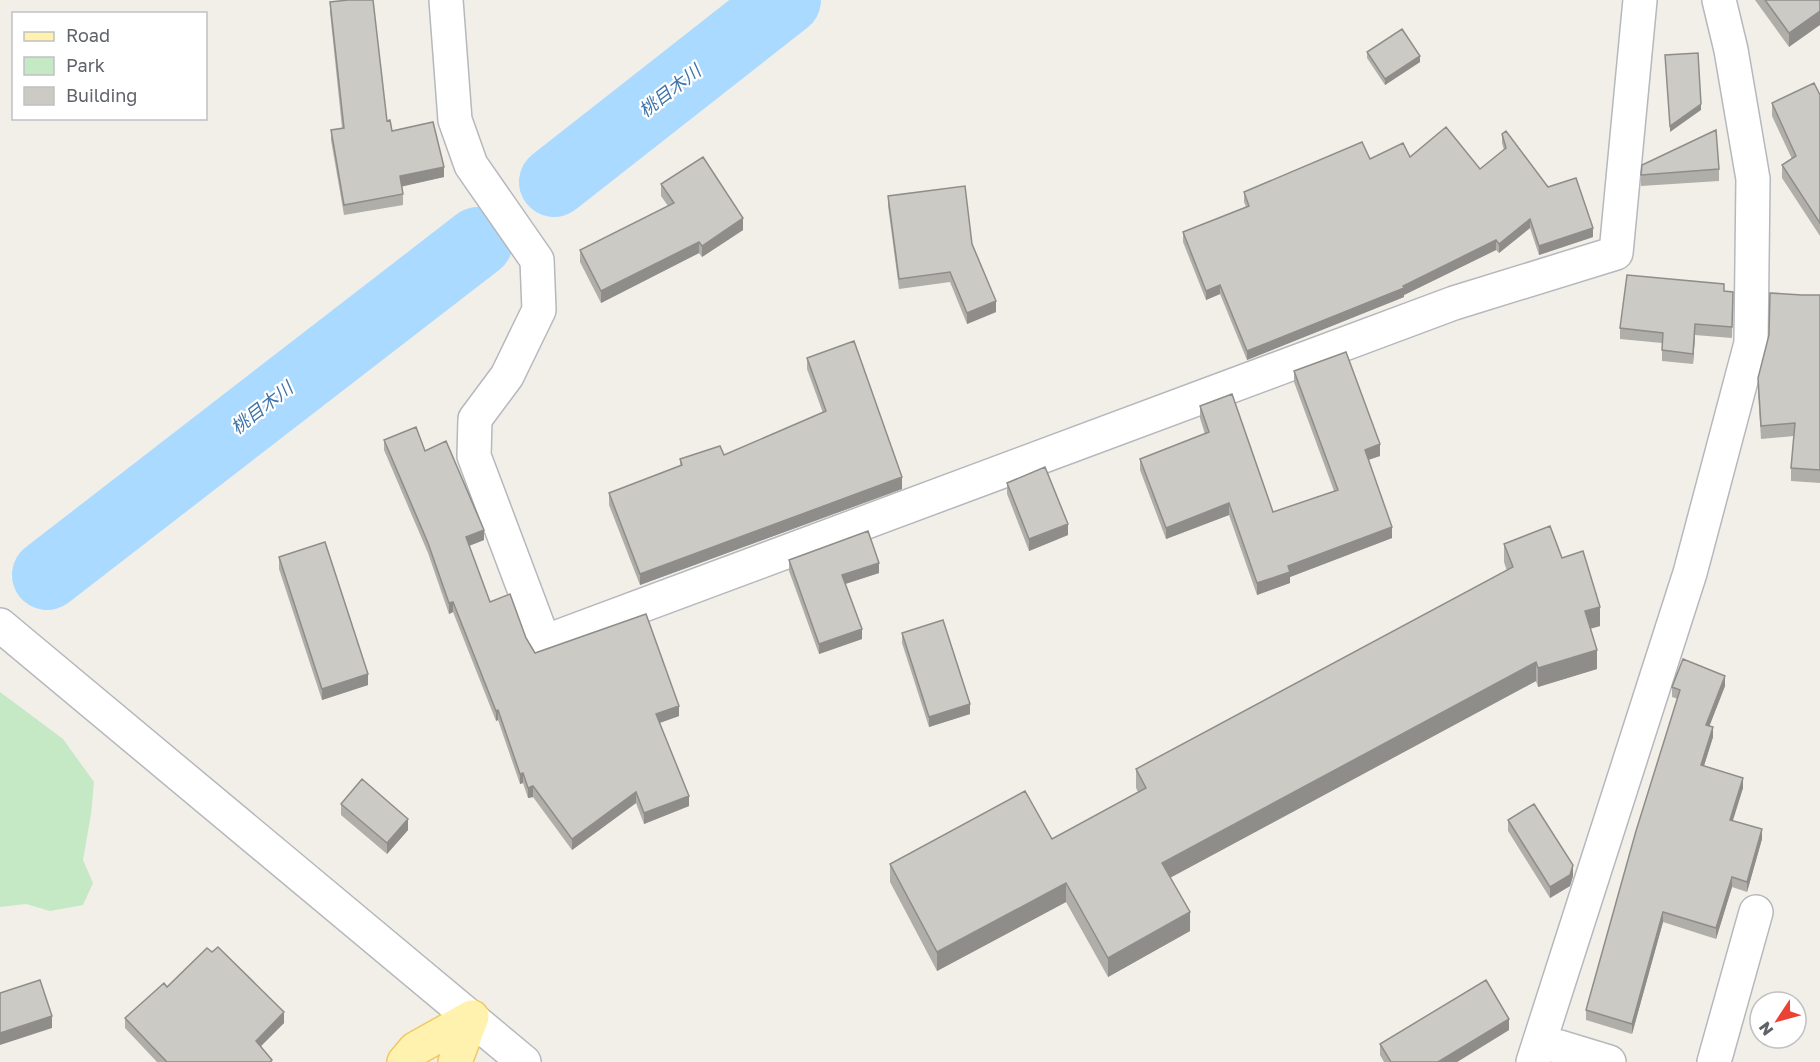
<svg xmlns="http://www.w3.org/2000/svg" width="1820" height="1062" viewBox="0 0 1820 1062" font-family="'Golos Text','Noto Sans JP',sans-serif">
<rect width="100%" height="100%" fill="#f1efe8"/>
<path fill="#c5e8c5" d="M 0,692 L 63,739 L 94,782 L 91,814 L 83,860 L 93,883 L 83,905 L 50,911 L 26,904 L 0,907 Z"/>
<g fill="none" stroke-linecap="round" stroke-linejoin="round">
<path stroke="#aadaff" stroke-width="70" d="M 554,182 L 786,0
M 47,575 L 478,242"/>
<defs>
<path id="minor" d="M 446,0 L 455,120 L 471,165 L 537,260 L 539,310 L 507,376 L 475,419 L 474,456 L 544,642 L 1454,303 L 1616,253 L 1640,0
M 0,625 L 524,1062
M 1540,1041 L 1609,1062
M 1533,1062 L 1690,573 L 1751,343 L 1753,179 L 1731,50 L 1719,0
M 1714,1062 L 1756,912"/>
<path id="major" d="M 404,1062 L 415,1049 L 472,1017
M 455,1062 L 472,1017"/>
</defs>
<use href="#minor" stroke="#b5b8bc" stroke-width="36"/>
<use href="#major" stroke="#f2c960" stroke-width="36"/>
<use href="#minor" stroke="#fff" stroke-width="33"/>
<use href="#major" stroke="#fff2af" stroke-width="33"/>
</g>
<path fill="#afaea9" d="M 1755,0 L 1820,0 L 1789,47 Z
M 330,2 L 392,131 L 444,177 L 402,186 L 403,194 L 403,205 L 344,215 L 331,140 L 331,130 L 342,128 L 330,12 Z
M 1367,52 L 1420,62 L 1385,85 L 1367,58 Z
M 1820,95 L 1820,236 L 1782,178 L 1782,165 L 1792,159 L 1772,116 L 1772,103 Z
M 1502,134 L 1593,237 L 1539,255 L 1530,228 L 1499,253 L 1496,250 L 1404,295 L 1404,297 L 1247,360 L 1220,294 L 1206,300 L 1183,242 L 1183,232 L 1246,207 L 1244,202 L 1244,192 L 1370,159 L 1410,157 L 1480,169 L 1504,150 L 1502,143 Z
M 1719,169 L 1719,181 L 1641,186 L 1641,175 Z
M 661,184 L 743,230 L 702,257 L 699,253 L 601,303 L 580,262 L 580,250 L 668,206 L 661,196 Z
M 888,196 L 972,244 L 996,312 L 967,324 L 950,282 L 899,289 L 888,206 Z
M 1724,291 L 1733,292 L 1732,338 L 1695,335 L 1693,364 L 1662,361 L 1662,343 L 1620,339 L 1620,328 Z
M 1802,295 L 1820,295 L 1820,483 L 1791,481 L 1791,468 L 1794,436 L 1761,439 L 1758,391 L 1758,378 Z
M 807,358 L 902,489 L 640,585 L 609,505 L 609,493 L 680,466 L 680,459 L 724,455 L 823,413 L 807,369 Z
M 1294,371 L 1380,456 L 1368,460 L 1392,538 L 1290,577 L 1290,583 L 1257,595 L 1229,515 L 1166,539 L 1140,470 L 1140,459 L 1205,434 L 1200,418 L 1200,406 L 1273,512 L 1334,491 L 1294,382 Z
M 384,440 L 425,451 L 484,540 L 469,546 L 490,602 L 526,638 L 535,653 L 679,716 L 660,723 L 689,806 L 644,824 L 636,803 L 572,850 L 533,797 L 528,798 L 523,783 L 520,784 L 498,720 L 496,721 L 453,612 L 449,614 L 428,553 L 384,450 Z
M 1007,483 L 1068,535 L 1029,551 L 1007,494 Z
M 1504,544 L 1562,558 L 1600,626 L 1590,629 L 1597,669 L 1538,687 L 1536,681 L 1170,878 L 1190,931 L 1108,977 L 1066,902 L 937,971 L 890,882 L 890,864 L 1052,839 L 1138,792 L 1136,788 L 1136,769 L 1507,571 L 1504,562 Z
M 279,557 L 368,685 L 322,700 L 279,569 Z
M 789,560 L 879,573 L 845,584 L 862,639 L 819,654 L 789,571 Z
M 902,633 L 970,714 L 929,727 L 902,643 Z
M 1725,686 L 1709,726 L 1713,737 L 1704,766 L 1743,788 L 1732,821 L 1762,839 L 1747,892 L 1732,887 L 1716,939 L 1663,922 L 1632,1034 L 1586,1020 L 1586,1010 L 1678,699 L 1672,697 L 1672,687 Z
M 341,804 L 408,830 L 387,854 L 341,815 Z
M 1508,820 L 1573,876 L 1570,886 L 1550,898 L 1508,831 Z
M 167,987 L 284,1023 L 261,1046 L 272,1062 L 157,1062 L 125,1028 L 125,1018 Z
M 1509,1030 L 1457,1062 L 1384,1062 L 1380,1055 L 1380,1044 Z"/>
<path fill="#8f8d8a" d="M 1820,11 L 1820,25 L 1789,47 L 1789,33 Z
M 1420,56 L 1420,62 L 1385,85 L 1385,79 Z
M 1701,104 L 1701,110 L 1670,132 L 1670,126 Z
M 444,167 L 444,177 L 400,187 L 400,176 Z
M 743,218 L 743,230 L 702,257 L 702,246 Z
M 1530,219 L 1530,228 L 1499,253 L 1499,244 Z
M 1593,228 L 1593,237 L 1539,255 L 1539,246 Z
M 1496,240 L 1496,250 L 1404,295 L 1404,297 L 1247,360 L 1247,351 L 1403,286 Z
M 699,242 L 699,253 L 601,303 L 601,291 Z
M 1220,285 L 1220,294 L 1206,300 L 1206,291 Z
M 996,301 L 996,312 L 967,324 L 967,313 Z
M 1695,324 L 1695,335 L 1693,364 L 1693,354 Z
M 1380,444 L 1380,456 L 1365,461 L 1365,450 Z
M 902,477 L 902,489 L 640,585 L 640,574 Z
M 1229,503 L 1229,515 L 1166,539 L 1166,528 Z
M 1068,524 L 1068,535 L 1029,551 L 1029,539 Z
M 1392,527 L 1392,538 L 1290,577 L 1290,583 L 1257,595 L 1257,583 L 1288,566 Z
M 484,530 L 484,540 L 466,547 L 466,537 Z
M 879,563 L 879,573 L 842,585 L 842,575 Z
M 453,602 L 453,612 L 449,614 L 449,603 Z
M 1600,607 L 1600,626 L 1585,630 L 1585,611 Z
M 862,629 L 862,639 L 819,654 L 819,644 Z
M 1597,650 L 1597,669 L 1538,687 L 1538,668 Z
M 1536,662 L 1536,681 L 1162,882 L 1162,863 Z
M 368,674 L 368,685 L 322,700 L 322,689 Z
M 1725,676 L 1725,686 L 1706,735 L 1706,725 Z
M 970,704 L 970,714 L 929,727 L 929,717 Z
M 679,706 L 679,716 L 656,724 L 656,714 Z
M 498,710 L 498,720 L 496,721 L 496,711 Z
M 1713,727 L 1713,737 L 1701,775 L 1701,765 Z
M 523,773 L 523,783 L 520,784 L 520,774 Z
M 1743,778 L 1743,788 L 1730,830 L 1730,820 Z
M 533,786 L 533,797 L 528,798 L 528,788 Z
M 636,792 L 636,803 L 572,850 L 572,839 Z
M 689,796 L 689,806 L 644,824 L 644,813 Z
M 408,819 L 408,830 L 387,854 L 387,843 Z
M 1762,829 L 1762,839 L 1747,892 L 1747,882 Z
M 1573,865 L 1573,876 L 1570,886 L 1550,898 L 1550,887 Z
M 1732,877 L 1732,887 L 1716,939 L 1716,928 Z
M 1066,883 L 1066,902 L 937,971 L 937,952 Z
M 1190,912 L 1190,931 L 1108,977 L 1108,958 Z
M 1663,912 L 1663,922 L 1632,1034 L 1632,1024 Z
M 284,1012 L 284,1023 L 256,1051 L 256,1041 Z
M 52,1016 L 52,1028 L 0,1045 L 0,1033 Z
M 1509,1019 L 1509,1030 L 1457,1062 L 1438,1062 Z"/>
<path fill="#cccac5" stroke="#8f8d8a" stroke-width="1.5" d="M 348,0 L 373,0 L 387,121 L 390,120 L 392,131 L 433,122 L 444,167 L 400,176 L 403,194 L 344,205 L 331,130 L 344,128 L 330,2 Z
M 1765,0 L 1820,0 L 1820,11 L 1789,33 Z
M 1402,29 L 1420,56 L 1385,79 L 1367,52 Z
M 1698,53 L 1701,104 L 1670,126 L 1665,55 Z
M 1814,83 L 1820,95 L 1820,223 L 1782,165 L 1796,156 L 1772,103 Z
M 1446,127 L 1480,169 L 1506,148 L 1502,134 L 1506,131 L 1548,187 L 1576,178 L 1593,228 L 1539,246 L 1530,219 L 1499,244 L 1496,240 L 1403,286 L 1404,288 L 1247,351 L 1220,285 L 1206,291 L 1183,232 L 1249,206 L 1244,192 L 1362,142 L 1370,159 L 1403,143 L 1410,157 Z
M 1716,130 L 1719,169 L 1641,175 L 1642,165 Z
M 703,157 L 743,218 L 702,246 L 699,242 L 601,291 L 580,250 L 674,203 L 661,184 Z
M 965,186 L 972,244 L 996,301 L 967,313 L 950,272 L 899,279 L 888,196 Z
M 1627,275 L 1724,284 L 1724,291 L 1733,292 L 1732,327 L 1695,324 L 1693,354 L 1662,350 L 1663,333 L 1620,328 Z
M 1770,293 L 1802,295 L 1820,295 L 1820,470 L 1791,468 L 1795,423 L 1761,426 L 1758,378 L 1769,335 Z
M 854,341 L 902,477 L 640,574 L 609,493 L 682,465 L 680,459 L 720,446 L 724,455 L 826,411 L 807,358 Z
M 1346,352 L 1380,444 L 1365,450 L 1392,527 L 1288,566 L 1290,572 L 1257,583 L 1229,503 L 1166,528 L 1140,459 L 1209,432 L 1200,406 L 1232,394 L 1273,512 L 1338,490 L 1294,371 Z
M 416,427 L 425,451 L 446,441 L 484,530 L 466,537 L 490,602 L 510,594 L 526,638 L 535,653 L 646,614 L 679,706 L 656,714 L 689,796 L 644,813 L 636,792 L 572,839 L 533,786 L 528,788 L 523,773 L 520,774 L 498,710 L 496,711 L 453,602 L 449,603 L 428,543 L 384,440 Z
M 1045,467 L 1068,524 L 1029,539 L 1007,483 Z
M 1550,526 L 1562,558 L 1583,551 L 1600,607 L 1585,611 L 1597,650 L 1538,668 L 1536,662 L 1162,863 L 1190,912 L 1108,958 L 1066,883 L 937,952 L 890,864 L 1025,791 L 1052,839 L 1146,788 L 1136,769 L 1513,567 L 1504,544 Z
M 868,531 L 879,563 L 842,575 L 862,629 L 819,644 L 789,560 Z
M 325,542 L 368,674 L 322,689 L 279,557 Z
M 943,620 L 970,704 L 929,717 L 902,633 Z
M 1683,659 L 1725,676 L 1706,725 L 1713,727 L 1701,765 L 1743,778 L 1730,820 L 1762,829 L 1747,882 L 1732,877 L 1716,928 L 1663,912 L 1632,1024 L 1586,1010 L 1636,831 L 1680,690 L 1672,687 Z
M 362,779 L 408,819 L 387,843 L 341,804 Z
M 1534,804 L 1573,865 L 1570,875 L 1550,887 L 1508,820 Z
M 218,947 L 284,1012 L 256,1041 L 272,1060 L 270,1062 L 167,1062 L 125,1018 L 164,983 L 167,987 L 207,948 L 212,952 Z
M 40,980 L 52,1016 L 0,1033 L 0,993 Z
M 1486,980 L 1509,1019 L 1438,1062 L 1391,1062 L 1380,1044 Z"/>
<g text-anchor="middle" stroke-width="4.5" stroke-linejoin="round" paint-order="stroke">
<g font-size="18" font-style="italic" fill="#4174aa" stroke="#fff">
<text transform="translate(670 91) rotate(-38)" y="6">桃目木川</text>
<text transform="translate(262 408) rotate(-38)" y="6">桃目木川</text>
</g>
</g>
<rect x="12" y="12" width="195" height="108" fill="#ffffff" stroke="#bfc1c3" stroke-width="1.5"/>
<rect x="24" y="32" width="30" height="9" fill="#fff2af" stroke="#bfc1c3" stroke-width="1.5"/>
<text x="66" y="42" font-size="18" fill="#5f6368">Road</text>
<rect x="24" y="57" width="30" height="18" fill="#c5e8c5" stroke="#bfc1c3" stroke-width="1.5"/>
<text x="66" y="72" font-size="18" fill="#5f6368">Park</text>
<rect x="24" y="87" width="30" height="18" fill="#cccac5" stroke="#bfc1c3" stroke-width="1.5"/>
<text x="66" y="102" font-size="18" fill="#5f6368">Building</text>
<g transform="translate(1778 1020) rotate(234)"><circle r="28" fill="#ffffff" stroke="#bfc1c3" stroke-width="1.5"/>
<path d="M0-4.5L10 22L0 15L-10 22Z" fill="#ea4335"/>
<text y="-9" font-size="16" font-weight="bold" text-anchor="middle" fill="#5f6368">N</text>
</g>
</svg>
